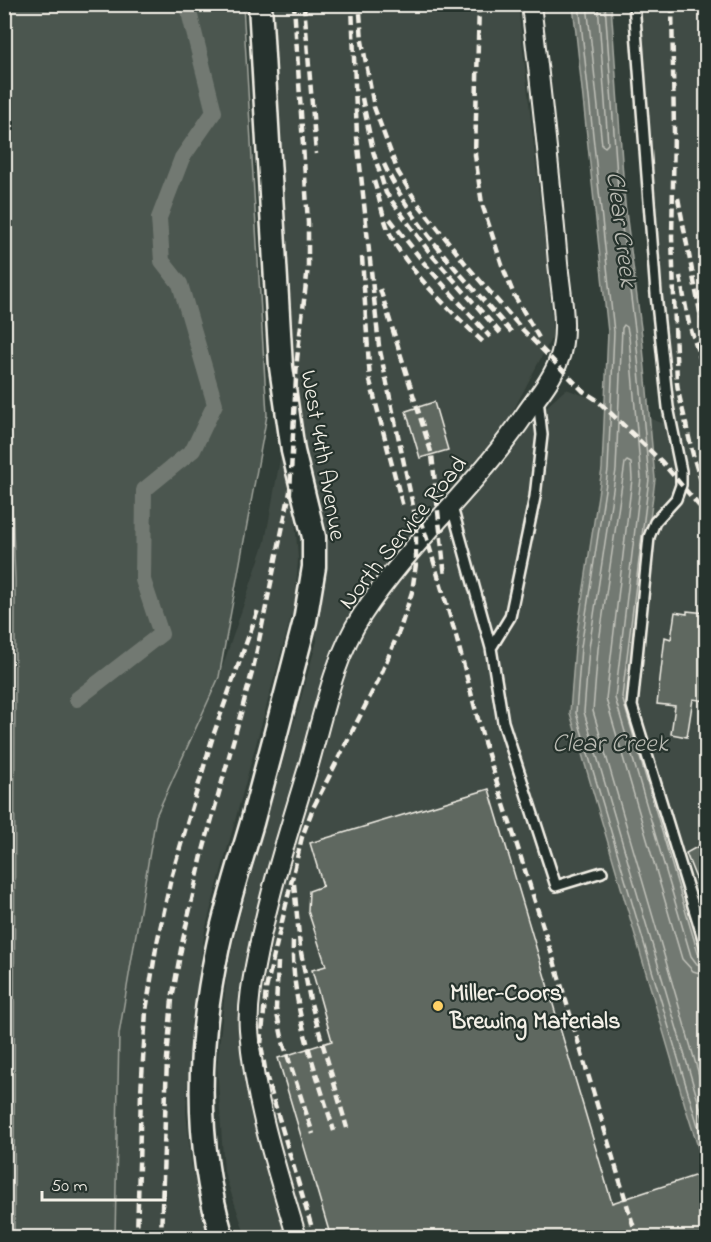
<svg xmlns="http://www.w3.org/2000/svg" width="711" height="1242" viewBox="0 0 711 1242" font-family="'Indie Flower',sans-serif">
<rect width="100%" height="100%" fill="#323e38"/>
<filter id="ink" filterUnits="userSpaceOnUse"><feTurbulence type="fractalNoise" baseFrequency=".0167" numOctaves="2"/><feDisplacementMap in="SourceGraphic" scale="12" xChannelSelector="R" yChannelSelector="G"/><feConvolveMatrix kernelMatrix="1 2 1 2 8 2 1 2 1" color-interpolation-filters="sRGB"/></filter>
<g filter="url(#ink)">
<path fill="#404b44" d="M 264,5 L 518,5 L 548,271 L 553,335 L 503,430 L 413,529 L 566,389 L 662,423 L 640,168 L 632,5 L 706,5 L 706,1237 L 246,1237 L 224,1172 L 217,1066 L 228,965 L 244,900 L 317,641 L 303,461 L 294,505 L 298,559 L 295,602 L 205,930 L 191,1025 L 186,1112 L 192,1169 L 211,1237 L 115,1238 L 119,1034 L 156,816 L 219,677 L 265,542 L 290,404 Z"/>
<path fill="#4c564f" stroke="#a0a49c" stroke-width="1.5" d="M 4,5 L 243,5 L 267,415 L 219,677 L 156,816 L 119,1034 L 115,1237 L 14,1237 L 15,580 L 4,306 Z"/>
<path fill="#727972" stroke="#a6a9a1" stroke-width="1.5" d="M 573,5 L 611,5 L 625,204 L 642,336 L 655,479 L 628,696 L 706,961 L 706,1172 L 686,1109 L 570,713 L 575,647 L 602,469 L 608,332 Z"/>
<g fill="none" stroke-linecap="round" stroke-linejoin="round">
<path stroke="#c0c1b9" stroke-width="1.5" d="M 579,4 L 614,332 L 608,470 L 581,647 L 576,713 L 706,1153
M 587,4 L 602,145 L 605,147 L 608,144 L 598,4
M 605,4 L 619,204 L 636,337 L 649,479 L 622,697 L 698,953 L 701,957 L 706,958
M 706,966 L 697,964 L 691,956 L 615,698 L 641,478 L 629,337 L 627,327 L 624,325 L 622,328 L 616,470 L 589,648 L 584,712 L 706,1128
M 706,975 L 693,971 L 682,959 L 606,699 L 632,479 L 631,463 L 627,461 L 625,463 L 598,649 L 593,711 L 706,1099"/>
<path stroke="#727972" stroke-width="16" d="M 77,699 L 161,634 L 143,580 L 144,490 L 193,450 L 215,404 L 180,284 L 162,261 L 159,218 L 182,158 L 214,112 L 187,4"/>
</g>
<path fill="#5f6861" stroke="#f4f1e8" stroke-width="1.5" d="M 434,402 L 448,450 L 420,458 L 406,411 Z
M 687,611 L 706,613 L 706,701 L 693,699 L 687,737 L 671,734 L 675,706 L 657,704 L 665,637 L 671,639 L 675,612 L 687,614 Z
M 489,789 L 612,1203 L 706,1172 L 706,1238 L 331,1238 L 278,1058 L 332,1041 L 312,970 L 326,966 L 308,911 L 309,891 L 323,886 L 310,843 Z
M 706,842 L 706,904 L 686,853 Z"/>
<g fill="none" stroke-linecap="round" stroke-linejoin="round">
<defs>
<path id="service" d="M 634,4 L 656,294 L 668,407 L 681,471 L 681,485 L 676,499 L 655,522 L 649,537 L 632,706 L 706,948
M 452,507 L 491,648 L 510,617 L 535,497 L 542,435 L 538,399
M 491,648 L 503,722 L 556,886 L 602,872"/>
<path id="minor" d="M 297,1238 C 277,1170 254,1101 249,1030 C 247,1004 253,976 258,951 C 270,890 289,830 307,771 C 322,720 333,659 362,615 C 410,542 478,485 526,413 C 537,397 552,380 558,362 C 570,333 561,294 558,263 C 551,177 541,91 531,4"/>
<path id="tertiary" d="M 222,1238 C 194,1139 197,1045 218,946 C 227,904 240,864 252,823 C 270,756 288,688 305,621 L 314,567 L 314,537 L 293,451 L 281,367 L 260,4"/>
</defs>
<use href="#service" stroke="#f4f1e8" stroke-width="14"/>
<use href="#minor" stroke="#f4f1e8" stroke-width="22"/>
<use href="#tertiary" stroke="#f4f1e8" stroke-width="27"/>
<use href="#service" stroke="#26332d" stroke-width="9"/>
<use href="#minor" stroke="#26332d" stroke-width="18"/>
<use href="#tertiary" stroke="#26332d" stroke-width="22"/>
<path stroke="#f4f1e8" stroke-width="4.5" stroke-dasharray="9 4.5" stroke-linecap="butt" d="M 304,4 L 316,154
M 479,4 L 475,155 L 482,204 L 503,268 L 514,295 L 539,338
M 672,4 L 674,132 L 672,237 L 677,383 C 679,399 684,413 687,429 C 692,451 696,471 706,491
M 360,13 L 362,41 L 374,107 L 398,172 L 416,201 L 469,268 L 522,329 L 583,391 L 597,400 L 662,462 L 706,514
M 362,98 L 373,151 L 386,193 L 430,253 L 503,336
M 384,164 C 414,229 466,279 512,333
M 374,181 C 380,200 383,220 392,238 C 409,272 455,315 483,342
M 678,198 L 700,312 L 706,332
M 390,219 L 424,263 L 490,337
M 362,257 L 370,381 L 403,507
M 680,276 L 689,324 L 706,376
M 380,289 L 432,455 L 445,577
M 421,519 L 456,636 L 484,742 L 554,961 L 637,1238
M 294,884 L 300,947 L 310,1000 L 347,1128
M 293,941 C 291,1007 315,1068 334,1131
M 278,962 L 276,1009 L 283,1042 L 313,1134
M 137,1238 L 141,1093 L 146,1011 L 156,948 L 171,878 L 213,736 L 258,610
M 161,1238 L 167,1059 L 172,999 L 182,944 L 203,851 L 253,669 L 290,492 L 297,359 L 308,267 L 308,223 L 294,4
M 315,1238 L 266,1075 L 261,1045 L 266,989 L 302,837 L 313,808 L 379,679 L 400,629 L 412,592 L 416,564 L 416,520 L 379,346 L 357,137 L 352,4"/>
</g>
</g>
<circle fill="#ffd166" stroke="#26332d" stroke-width="2" cx="438" cy="1006" r="6"/>
<g text-anchor="middle" stroke-width="4.5" stroke-linejoin="round" paint-order="stroke">
<g font-size="24" fill="#f4f1e8" stroke="#26332d">
<text transform="translate(324 455) rotate(80)" y="8">West 44th Avenue</text>
<text transform="translate(402 532) rotate(-51)" y="8">North Service Road</text>
</g>
<g font-size="24" font-weight="bold" fill="#f4f1e8" stroke="#26332d" text-anchor="start">
<text x="450" y="1000">Miller-Coors<tspan x="450" dy="28">Brewing Materials</tspan></text>
</g>
<g font-size="26" font-style="italic" fill="#babbb3" stroke="#26332d">
<text transform="translate(623 229) rotate(83)" y="9">Clear Creek</text>
<text x="610" y="751">Clear Creek</text>
</g>
</g>
<rect width="711" height="1242" fill="none" stroke="#26332d" stroke-width="24"/>
<rect x="12" y="12" width="687" height="1218" fill="none" stroke="#f4f1e8" stroke-width="2" filter="url(#ink)"/>
<path d="M42 1191v9h123v-9" fill="none" stroke="#f4f1e8" stroke-width="3"/>
<text x="51" y="1191" font-size="18" fill="#f4f1e8" stroke="#26332d" stroke-width="4.5" paint-order="stroke">50 m</text>
</svg>
